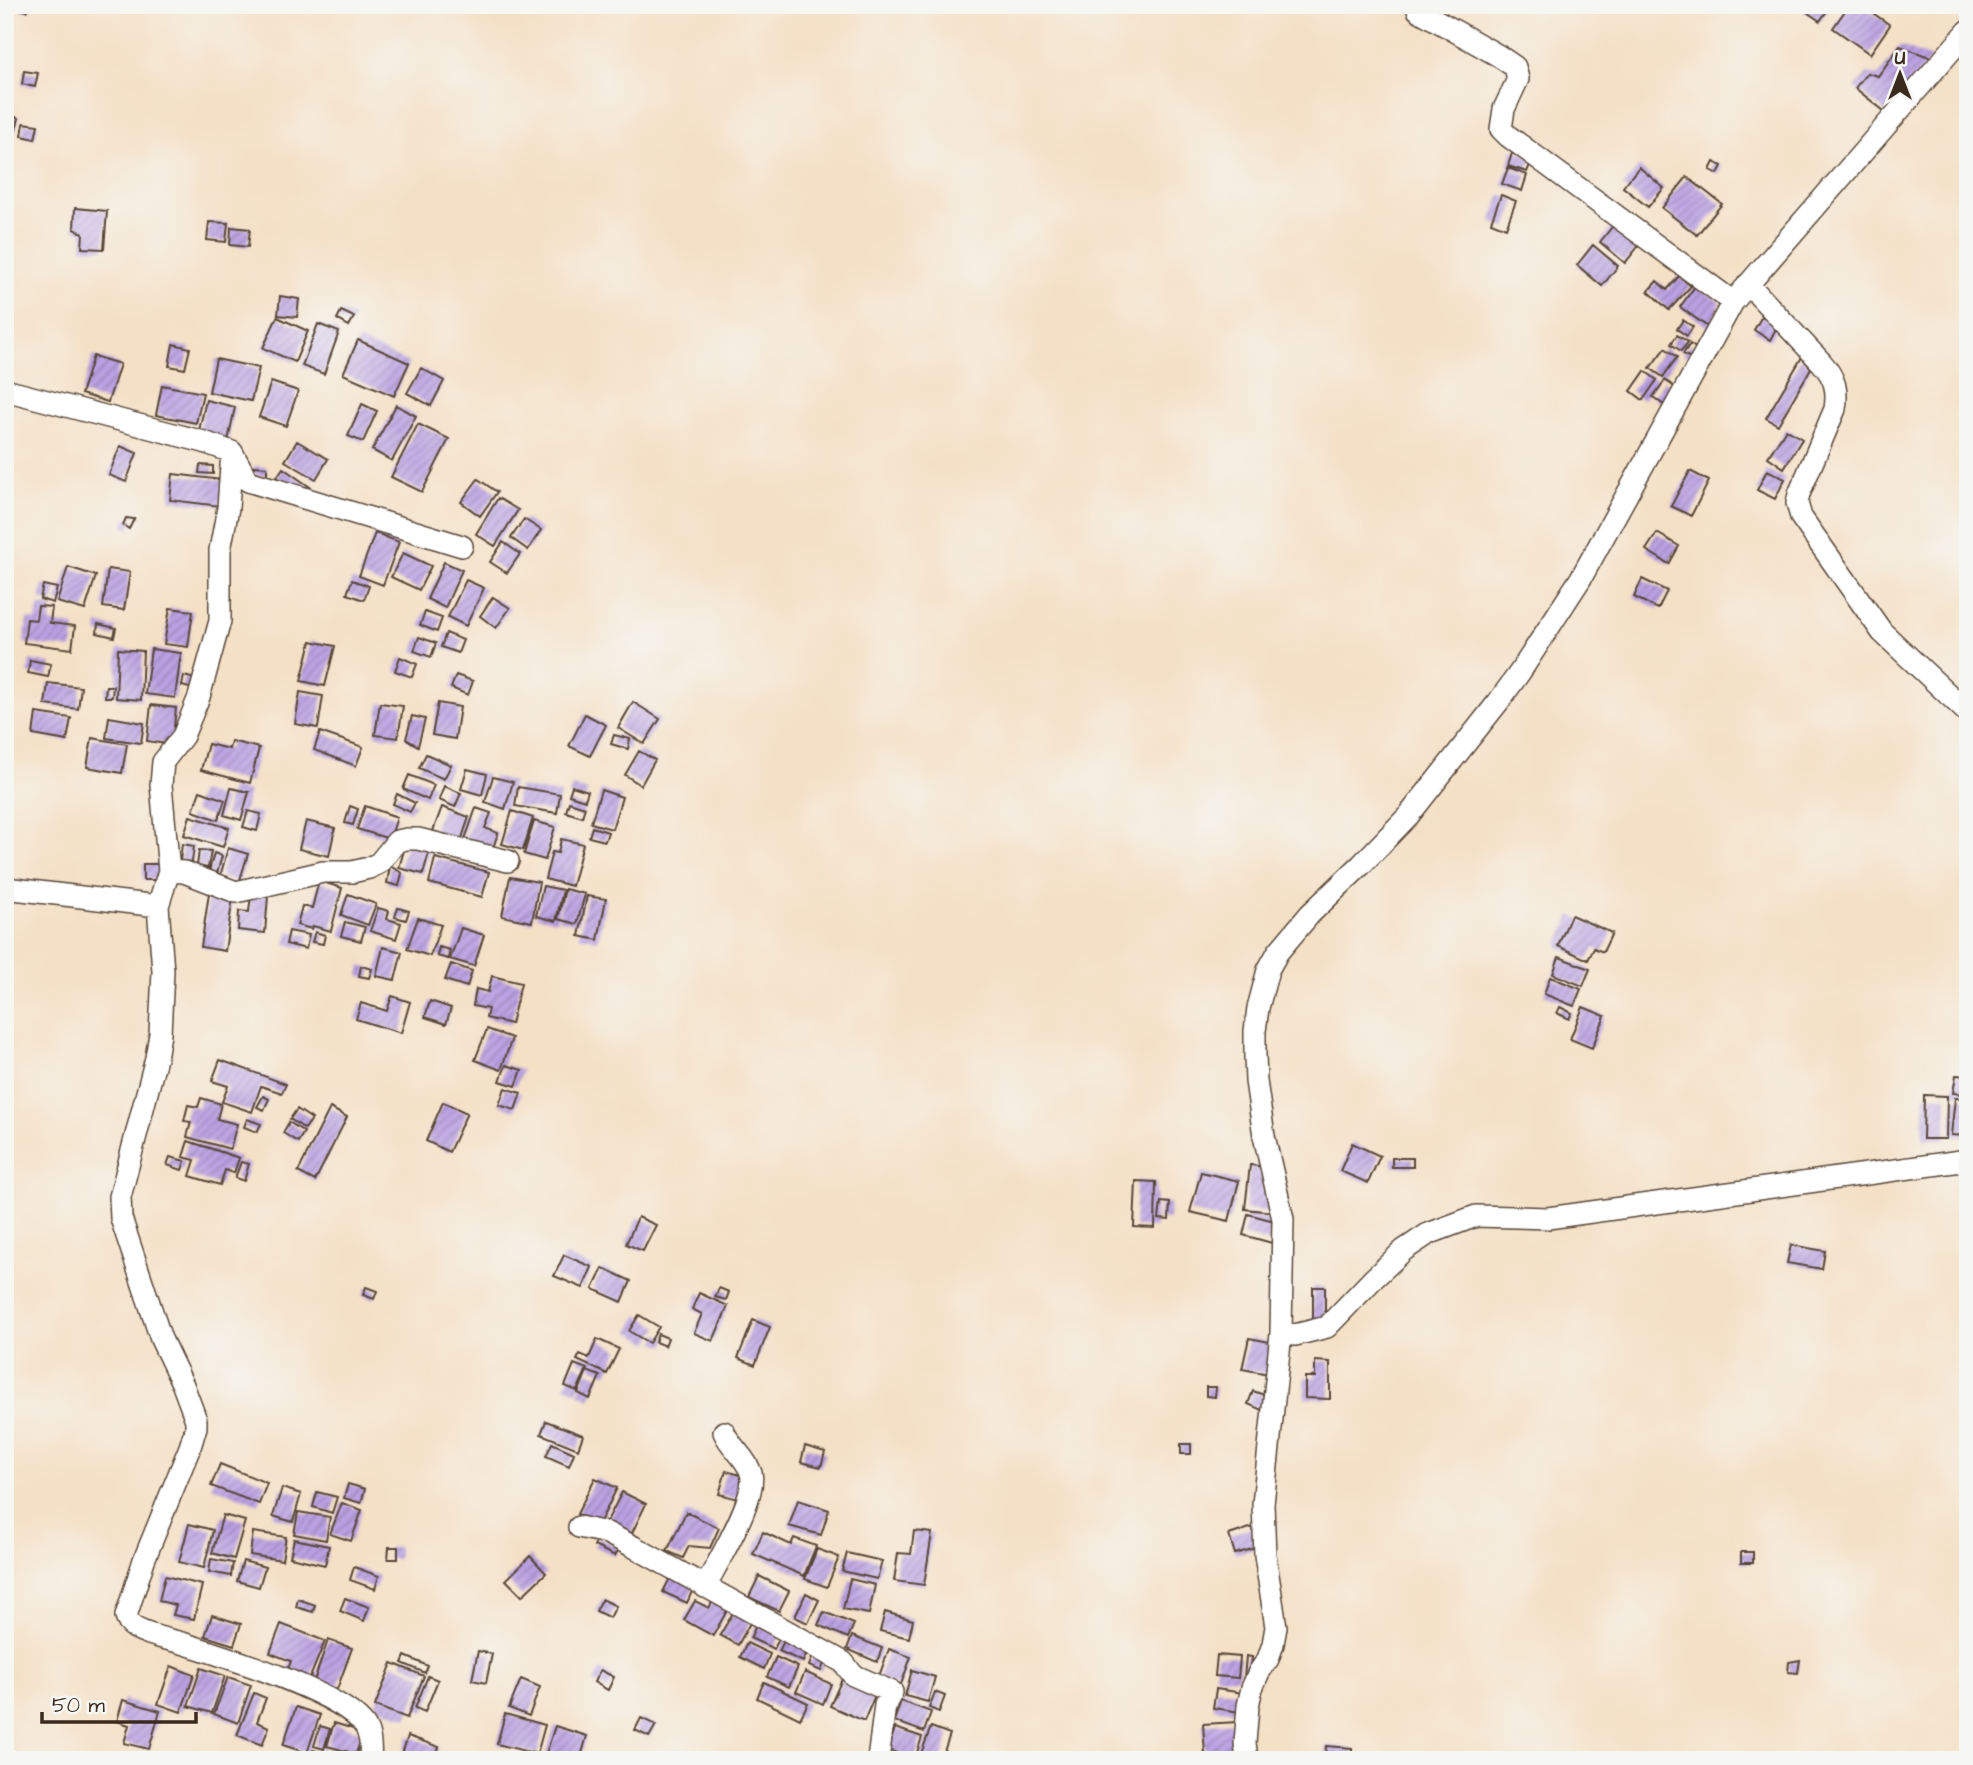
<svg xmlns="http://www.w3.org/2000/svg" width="1973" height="1765" viewBox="0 0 1973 1765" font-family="'Architects Daughter',sans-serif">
<defs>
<pattern id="building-hatch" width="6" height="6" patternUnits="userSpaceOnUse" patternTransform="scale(1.75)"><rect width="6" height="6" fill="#bba1e3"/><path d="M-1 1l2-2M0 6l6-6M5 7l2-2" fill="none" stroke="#9983b7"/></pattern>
</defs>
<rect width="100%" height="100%" fill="#f6f6f2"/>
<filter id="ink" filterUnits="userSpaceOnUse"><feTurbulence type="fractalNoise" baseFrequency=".0143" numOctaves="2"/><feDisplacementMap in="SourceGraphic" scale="14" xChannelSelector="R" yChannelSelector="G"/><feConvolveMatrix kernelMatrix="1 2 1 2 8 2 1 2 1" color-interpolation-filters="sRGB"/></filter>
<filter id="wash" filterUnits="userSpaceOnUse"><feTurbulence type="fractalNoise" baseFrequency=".00686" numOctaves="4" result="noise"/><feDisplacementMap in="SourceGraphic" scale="28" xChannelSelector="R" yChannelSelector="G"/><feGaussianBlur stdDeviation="1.57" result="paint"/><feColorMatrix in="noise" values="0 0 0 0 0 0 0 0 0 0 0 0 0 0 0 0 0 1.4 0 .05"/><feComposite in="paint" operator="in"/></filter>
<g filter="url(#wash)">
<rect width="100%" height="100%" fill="#f4e0c5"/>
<g id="blocks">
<path fill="url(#building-hatch)" d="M 6,5 L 29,5 L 27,11 Z
M 1808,5 L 1831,5 L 1820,21 L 1804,10 Z
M 1849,5 L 1861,5 L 1890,25 L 1870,54 L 1833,28 Z
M 1900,46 L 1932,58 L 1888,114 L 1855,88 L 1867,73 L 1878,76 Z
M 24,71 L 38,73 L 35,87 L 22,84 Z
M 11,115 L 19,118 L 11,147 L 5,145 L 5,135 Z
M 24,123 L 38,125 L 35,139 L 22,136 Z
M 1513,150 L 1533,157 L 1527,172 L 1508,166 Z
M 1714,162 L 1722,166 L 1718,174 L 1710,170 Z
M 1639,167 L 1664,188 L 1648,207 L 1623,187 Z
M 1508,168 L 1527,175 L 1522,191 L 1502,184 Z
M 1687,177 L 1722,204 L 1697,235 L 1662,208 Z
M 1501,195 L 1516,201 L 1506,228 L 1491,222 Z
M 75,208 L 107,211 L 104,249 L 82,248 L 83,233 L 74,229 Z
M 209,222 L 228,223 L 226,242 L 207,240 Z
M 1616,222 L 1641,243 L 1625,263 L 1600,242 Z
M 231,227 L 250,229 L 248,247 L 230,245 Z
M 1593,245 L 1618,266 L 1602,286 L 1577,265 Z
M 1679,276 L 1691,286 L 1669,310 L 1648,291 L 1657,281 L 1667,290 Z
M 1696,285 L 1720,302 L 1712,330 L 1680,307 Z
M 280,296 L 299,299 L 297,317 L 278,315 Z
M 341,311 L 354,317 L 349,326 L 337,319 Z
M 1762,316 L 1778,325 L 1770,340 L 1754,330 Z
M 277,317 L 308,331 L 295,362 L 263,348 Z
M 1683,320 L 1693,327 L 1687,336 L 1677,329 Z
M 318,324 L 339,332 L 324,374 L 302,366 Z
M 1677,335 L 1688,342 L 1681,351 L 1671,344 Z
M 358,340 L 409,363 L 394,396 L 343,374 Z
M 173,344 L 190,348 L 185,369 L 169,366 Z
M 1690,344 L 1700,351 L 1694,360 L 1683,354 Z
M 1665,348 L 1677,357 L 1663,377 L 1650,368 Z
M 93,356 L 120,364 L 108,402 L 81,394 Z
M 1802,357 L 1811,368 L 1778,425 L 1766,418 Z
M 216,359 L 259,368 L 251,401 L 209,392 Z
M 421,368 L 444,381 L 431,406 L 407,393 Z
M 1645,371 L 1657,380 L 1643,400 L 1631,391 Z
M 1665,380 L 1680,391 L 1668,408 L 1653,397 Z
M 271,382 L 298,391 L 286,426 L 259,417 Z
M 162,385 L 203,393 L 196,423 L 156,415 Z
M 206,400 L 235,407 L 228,441 L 198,435 Z
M 362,404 L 377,411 L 363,442 L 348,436 Z
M 396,405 L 416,416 L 392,461 L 372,450 Z
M 418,424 L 449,439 L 422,492 L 391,477 Z
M 1786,429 L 1802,439 L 1784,468 L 1768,457 Z
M 297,441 L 328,459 L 316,479 L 285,461 Z
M 120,446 L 137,453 L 126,482 L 109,475 Z
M 200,465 L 213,466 L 213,474 L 199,473 Z
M 254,466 L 267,467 L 267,475 L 253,474 Z
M 283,468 L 310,487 L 304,495 L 277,477 Z
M 1767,470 L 1785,479 L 1775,499 L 1757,490 Z
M 1690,471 L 1709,481 L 1691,516 L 1671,506 Z
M 173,474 L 223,480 L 220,506 L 170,500 Z
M 478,479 L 497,492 L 480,516 L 461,502 Z
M 498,498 L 518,510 L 495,546 L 476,534 Z
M 126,518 L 134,519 L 129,529 L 123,525 Z
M 524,519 L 541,530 L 528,550 L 511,538 Z
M 375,533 L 399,542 L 383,585 L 359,576 Z
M 1657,533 L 1679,546 L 1669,564 L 1646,550 Z
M 503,542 L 520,554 L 507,573 L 490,562 Z
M 403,553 L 431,566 L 419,590 L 391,577 Z
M 444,562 L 462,570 L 445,608 L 427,599 Z
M 68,567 L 96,576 L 85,610 L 57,602 Z
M 108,569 L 130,572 L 124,610 L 103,607 Z
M 1642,579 L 1667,591 L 1658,609 L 1634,597 Z
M 352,580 L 369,586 L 364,600 L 347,594 Z
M 466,580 L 484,588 L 466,626 L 448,617 Z
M 43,585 L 57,588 L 53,603 L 40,599 Z
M 493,597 L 510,608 L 496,628 L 480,616 Z
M 38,606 L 52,607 L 50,623 L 75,626 L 72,649 L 24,643 L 27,619 L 36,620 Z
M 170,608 L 193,611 L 188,647 L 164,644 Z
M 425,612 L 442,618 L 437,632 L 420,625 Z
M 98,624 L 116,628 L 114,637 L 97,633 Z
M 446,633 L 463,640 L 458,653 L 441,647 Z
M 419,637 L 436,643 L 431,657 L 414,651 Z
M 311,641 L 335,646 L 325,686 L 301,681 Z
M 118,649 L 143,651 L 141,700 L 116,698 Z
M 151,649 L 181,653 L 175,698 L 145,694 Z
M 400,657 L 417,664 L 412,677 L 395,671 Z
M 30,660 L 51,664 L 48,677 L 28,673 Z
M 456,675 L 473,681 L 468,695 L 451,688 Z
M 184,676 L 199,680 L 197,690 L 182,686 Z
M 48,683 L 81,687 L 78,709 L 45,705 Z
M 106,686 L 113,686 L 112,697 L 105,697 Z
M 300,692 L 323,696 L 318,728 L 295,724 Z
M 633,702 L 660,719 L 644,744 L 618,728 Z
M 380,703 L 403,706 L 398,738 L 375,735 Z
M 438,703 L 460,707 L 455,739 L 432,735 Z
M 151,705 L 176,708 L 172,745 L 147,741 Z
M 36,713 L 71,718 L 67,741 L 33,735 Z
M 585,714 L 606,725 L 590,756 L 569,746 Z
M 412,716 L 425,719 L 418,746 L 406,739 Z
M 109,717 L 144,723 L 141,743 L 106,738 Z
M 320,732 L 363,747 L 356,766 L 314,750 Z
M 614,735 L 630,739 L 628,749 L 611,744 Z
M 92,738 L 127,744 L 122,773 L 87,767 Z
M 231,741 L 259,748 L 250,783 L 201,770 L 208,744 L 229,749 Z
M 639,751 L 655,760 L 641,785 L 625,775 Z
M 426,754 L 451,765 L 444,779 L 419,768 Z
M 467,769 L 487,774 L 482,795 L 461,789 Z
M 409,775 L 434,785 L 428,800 L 403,789 Z
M 493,777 L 513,782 L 505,809 L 485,802 Z
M 444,786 L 461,793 L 455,807 L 439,800 Z
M 572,786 L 588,791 L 585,800 L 569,795 Z
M 518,787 L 560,794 L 557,813 L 515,806 Z
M 231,788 L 249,792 L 241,820 L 224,815 Z
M 601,790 L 622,797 L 612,829 L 591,823 Z
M 200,791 L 225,800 L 218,820 L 193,811 Z
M 397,794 L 415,803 L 410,812 L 393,804 Z
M 569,802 L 585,807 L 582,817 L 566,812 Z
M 350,806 L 358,809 L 353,825 L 345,823 Z
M 365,806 L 397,817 L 390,839 L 357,829 Z
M 442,807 L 469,817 L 461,841 L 433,831 Z
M 476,808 L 491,813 L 485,828 L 498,833 L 492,851 L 464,842 Z
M 248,811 L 261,814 L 257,831 L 243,827 Z
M 512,811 L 533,818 L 523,850 L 502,844 Z
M 190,816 L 229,828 L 223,847 L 184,835 Z
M 306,821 L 335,828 L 329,856 L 299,849 Z
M 534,821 L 555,827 L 545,860 L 524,854 Z
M 592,827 L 608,832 L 605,841 L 589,837 Z
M 561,839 L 583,844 L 572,886 L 545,879 L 552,852 L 558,853 Z
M 406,843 L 430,849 L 423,874 L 399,868 Z
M 182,844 L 194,846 L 192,862 L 180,861 Z
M 228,848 L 248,854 L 239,883 L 220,877 Z
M 199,850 L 211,851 L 208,868 L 197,866 Z
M 214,853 L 222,856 L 216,877 L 208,875 Z
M 435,858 L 489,872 L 482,897 L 429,883 Z
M 143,864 L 161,864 L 161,880 L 143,880 Z
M 390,866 L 402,873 L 399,886 L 387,883 Z
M 510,877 L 539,882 L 532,922 L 502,916 Z
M 319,881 L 342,888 L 331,931 L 313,926 L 312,929 L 297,925 L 302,906 L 312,908 Z
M 543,886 L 563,890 L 556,921 L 536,916 Z
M 565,889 L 585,894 L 577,924 L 558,919 Z
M 209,893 L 233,897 L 225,951 L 201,947 Z
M 251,894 L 268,896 L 265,933 L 238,930 L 239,911 L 249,912 Z
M 348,894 L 376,904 L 368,925 L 341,915 Z
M 587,896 L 606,899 L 598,940 L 579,936 Z
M 378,908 L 389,911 L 387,919 L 401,923 L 396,939 L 370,931 Z
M 398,908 L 409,911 L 406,920 L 395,917 Z
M 1571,915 L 1612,933 L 1603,952 L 1594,948 L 1588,960 L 1558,946 Z
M 418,918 L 441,925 L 430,956 L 407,949 Z
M 345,922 L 365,927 L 361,941 L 341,936 Z
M 461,928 L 484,935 L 474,966 L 450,959 Z
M 289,931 L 309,935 L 306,949 L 286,944 Z
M 315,932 L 325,935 L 323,944 L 312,942 Z
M 383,947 L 402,952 L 395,980 L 376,976 Z
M 439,947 L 450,950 L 448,959 L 437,956 Z
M 1559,957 L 1590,969 L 1583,986 L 1553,974 Z
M 451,964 L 472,971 L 467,987 L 445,980 Z
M 361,966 L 372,969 L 369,978 L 359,976 Z
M 492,976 L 521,983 L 511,1024 L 486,1018 L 488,1009 L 473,1006 L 476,989 L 488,992 Z
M 1550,977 L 1581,989 L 1574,1006 L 1544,994 Z
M 392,996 L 410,1002 L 401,1033 L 356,1019 L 361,1003 L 387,1011 Z
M 430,1001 L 451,1008 L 446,1024 L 425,1017 Z
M 1560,1007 L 1572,1013 L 1569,1019 L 1557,1013 Z
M 1583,1007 L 1605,1016 L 1592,1048 L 1570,1039 Z
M 487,1029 L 512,1038 L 501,1070 L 475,1060 Z
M 220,1060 L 286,1084 L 282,1093 L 261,1086 L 252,1112 L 222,1102 L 228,1086 L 212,1081 Z
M 506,1065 L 522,1070 L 516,1086 L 500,1081 Z
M 1956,1075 L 1968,1076 L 1968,1095 L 1953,1093 Z
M 505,1088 L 521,1093 L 515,1110 L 499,1105 Z
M 1924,1095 L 1947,1096 L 1946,1139 L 1923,1139 Z
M 263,1096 L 269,1099 L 264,1110 L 257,1107 Z
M 201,1098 L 221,1104 L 217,1119 L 237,1124 L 230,1149 L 187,1137 L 191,1122 L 184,1121 L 188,1105 L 198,1107 Z
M 1955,1098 L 1968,1099 L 1968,1136 L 1951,1135 Z
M 443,1102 L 467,1113 L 449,1152 L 426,1141 Z
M 330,1108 L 347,1117 L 315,1181 L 298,1172 Z
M 297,1109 L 312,1119 L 305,1129 L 290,1119 Z
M 247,1119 L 261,1124 L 257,1132 L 244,1127 Z
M 289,1122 L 304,1132 L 298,1142 L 283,1133 Z
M 188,1141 L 239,1158 L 234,1173 L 225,1170 L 220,1185 L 190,1176 L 195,1160 L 183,1157 Z
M 1352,1143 L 1380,1156 L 1368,1183 L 1340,1171 Z
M 170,1157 L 185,1161 L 182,1170 L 167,1165 Z
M 1392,1158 L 1413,1158 L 1413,1167 L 1392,1167 Z
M 241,1162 L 249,1164 L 244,1181 L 235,1178 Z
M 1250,1165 L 1266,1167 L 1273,1212 L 1245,1209 Z
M 1201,1172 L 1239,1181 L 1229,1221 L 1190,1212 Z
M 1136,1181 L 1156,1182 L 1155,1228 L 1134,1227 Z
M 1161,1202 L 1170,1203 L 1169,1220 L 1159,1219 Z
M 1248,1214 L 1278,1222 L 1272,1243 L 1243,1235 Z
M 638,1217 L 656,1225 L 643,1251 L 626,1244 Z
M 1791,1245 L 1825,1251 L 1822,1269 L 1787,1263 Z
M 564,1255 L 592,1267 L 583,1288 L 554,1276 Z
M 603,1268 L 631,1281 L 622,1302 L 593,1289 Z
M 366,1287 L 377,1291 L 374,1299 L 363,1295 Z
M 1313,1287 L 1325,1287 L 1325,1320 L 1313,1320 Z
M 719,1288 L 729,1292 L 726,1300 L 715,1297 Z
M 699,1293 L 728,1306 L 713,1341 L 694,1333 L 702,1314 L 692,1309 Z
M 639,1315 L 659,1327 L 649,1343 L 629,1331 Z
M 753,1320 L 770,1327 L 755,1365 L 738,1358 Z
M 658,1334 L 668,1338 L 665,1346 L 655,1342 Z
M 1249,1338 L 1275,1343 L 1269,1374 L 1242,1369 Z
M 597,1339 L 619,1349 L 607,1374 L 577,1360 L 580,1354 L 589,1358 Z
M 1315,1361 L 1330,1362 L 1330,1399 L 1305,1398 L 1305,1377 L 1315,1377 Z
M 574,1364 L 587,1369 L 577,1391 L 565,1386 Z
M 587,1371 L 600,1376 L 590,1399 L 578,1393 Z
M 1206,1387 L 1216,1387 L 1215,1397 L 1206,1396 Z
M 1253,1391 L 1270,1397 L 1264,1411 L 1248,1404 Z
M 546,1421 L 583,1435 L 578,1449 L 541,1434 Z
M 552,1443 L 574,1453 L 569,1466 L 546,1456 Z
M 1181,1444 L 1191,1444 L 1191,1454 L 1181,1454 Z
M 805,1446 L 825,1452 L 821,1467 L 801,1462 Z
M 220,1464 L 267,1483 L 259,1504 L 211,1486 Z
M 726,1471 L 744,1476 L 738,1499 L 719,1494 Z
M 595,1478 L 617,1488 L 599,1524 L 577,1514 Z
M 348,1484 L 365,1489 L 361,1503 L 344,1498 Z
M 282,1488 L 301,1494 L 293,1522 L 273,1516 Z
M 317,1492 L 337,1497 L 332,1513 L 313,1507 Z
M 622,1492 L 646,1504 L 631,1535 L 606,1523 Z
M 798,1500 L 829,1510 L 821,1535 L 789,1526 Z
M 342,1503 L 362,1510 L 351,1541 L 330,1534 Z
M 298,1512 L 330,1517 L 326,1540 L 294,1534 Z
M 686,1512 L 719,1528 L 710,1548 L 689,1546 L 683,1558 L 667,1551 Z
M 223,1515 L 245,1521 L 234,1559 L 212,1553 Z
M 189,1524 L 213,1530 L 204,1568 L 179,1562 Z
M 1256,1526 L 1262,1546 L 1235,1554 L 1229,1535 Z
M 914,1531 L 932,1533 L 924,1585 L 894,1581 L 898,1553 L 911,1554 Z
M 253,1532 L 286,1537 L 282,1560 L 250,1555 Z
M 763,1532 L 791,1545 L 794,1538 L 816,1546 L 804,1576 L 753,1554 Z
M 598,1537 L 619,1548 L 615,1556 L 594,1546 Z
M 294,1539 L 329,1546 L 325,1565 L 290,1557 Z
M 389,1547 L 398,1547 L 398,1559 L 388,1559 Z
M 817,1549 L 839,1557 L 827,1587 L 805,1579 Z
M 1741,1552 L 1753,1552 L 1753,1563 L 1741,1563 Z
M 847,1553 L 882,1561 L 877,1579 L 842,1571 Z
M 530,1556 L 546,1573 L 522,1596 L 506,1580 Z
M 211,1559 L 233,1563 L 231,1576 L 209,1572 Z
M 243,1561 L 265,1567 L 259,1587 L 237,1581 Z
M 354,1567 L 379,1576 L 375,1589 L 350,1580 Z
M 165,1576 L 202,1585 L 194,1619 L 173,1615 L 176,1605 L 159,1601 Z
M 671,1576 L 694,1587 L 687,1603 L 663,1592 Z
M 759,1576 L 789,1591 L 779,1611 L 749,1597 Z
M 850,1579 L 875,1585 L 869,1614 L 843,1609 Z
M 806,1593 L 819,1600 L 808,1623 L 795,1617 Z
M 345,1598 L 369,1607 L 364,1621 L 340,1611 Z
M 298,1599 L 315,1605 L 313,1612 L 296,1607 Z
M 602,1599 L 616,1606 L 610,1618 L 596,1611 Z
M 714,1599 L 729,1607 L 713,1636 L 684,1620 L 695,1601 L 709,1608 Z
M 734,1611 L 751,1621 L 738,1645 L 720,1635 Z
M 824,1612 L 854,1624 L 848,1638 L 818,1625 Z
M 885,1612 L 913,1620 L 909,1638 L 880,1631 Z
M 212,1615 L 241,1624 L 234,1645 L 205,1636 Z
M 281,1624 L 325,1641 L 309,1680 L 287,1672 L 291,1661 L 270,1653 Z
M 757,1624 L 781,1635 L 774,1649 L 750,1638 Z
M 852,1636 L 882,1648 L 877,1662 L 847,1649 Z
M 786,1637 L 809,1648 L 803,1662 L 779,1651 Z
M 328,1640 L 352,1648 L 336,1692 L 313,1684 Z
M 747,1643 L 770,1654 L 764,1669 L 740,1657 Z
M 889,1649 L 911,1657 L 900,1687 L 878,1679 Z
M 478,1651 L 492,1654 L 486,1683 L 472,1680 Z
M 814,1653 L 826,1658 L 821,1671 L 809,1666 Z
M 1217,1655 L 1240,1657 L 1238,1678 L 1215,1676 Z
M 405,1656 L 428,1666 L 425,1673 L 402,1663 Z
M 1246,1656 L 1252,1657 L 1250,1679 L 1244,1678 Z
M 776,1657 L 798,1667 L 789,1687 L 767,1677 Z
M 1800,1660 L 1798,1673 L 1788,1672 L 1789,1662 Z
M 392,1663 L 424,1676 L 407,1718 L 375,1706 Z
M 171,1666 L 194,1675 L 181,1712 L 158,1704 Z
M 201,1668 L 225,1676 L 212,1713 L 188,1706 Z
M 600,1670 L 614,1677 L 608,1690 L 594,1682 Z
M 912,1670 L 935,1677 L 928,1702 L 905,1696 Z
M 805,1672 L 831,1684 L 823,1704 L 796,1692 Z
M 428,1676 L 438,1680 L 425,1712 L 415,1708 Z
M 228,1677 L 251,1685 L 238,1723 L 214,1714 Z
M 521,1679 L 540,1687 L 529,1716 L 509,1708 Z
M 842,1679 L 876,1693 L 864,1721 L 830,1706 Z
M 764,1682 L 808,1703 L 800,1719 L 757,1698 Z
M 1216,1689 L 1244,1693 L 1241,1712 L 1213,1708 Z
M 935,1692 L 945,1696 L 939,1712 L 929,1708 Z
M 254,1693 L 266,1698 L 257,1722 L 269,1727 L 262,1745 L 237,1735 Z
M 123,1700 L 160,1711 L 149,1749 L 124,1743 L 129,1725 L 117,1721 Z
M 901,1701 L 931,1712 L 924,1732 L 894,1721 Z
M 296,1707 L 320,1715 L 307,1753 L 283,1745 Z
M 505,1714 L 545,1725 L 537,1754 L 497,1744 Z
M 641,1718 L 656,1725 L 649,1737 L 635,1730 Z
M 1238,1722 L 1241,1760 L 1189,1760 L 1191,1755 L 1205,1754 L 1203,1724 Z
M 334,1723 L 363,1732 L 356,1754 L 327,1746 Z
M 320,1726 L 330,1729 L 324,1749 L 314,1746 Z
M 555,1726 L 587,1736 L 580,1760 L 544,1760 Z
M 931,1727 L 950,1734 L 941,1760 L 919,1759 Z
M 895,1728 L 922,1737 L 915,1759 L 888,1750 Z
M 408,1736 L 439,1747 L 435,1760 L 400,1760 Z
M 1326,1746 L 1352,1748 L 1352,1760 L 1325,1760 Z
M 313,1750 L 329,1755 L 328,1760 L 310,1760 Z
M 460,1752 L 475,1754 L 474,1760 L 459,1760 Z
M 274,1753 L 295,1759 L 295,1760 L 272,1760 Z"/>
</g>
</g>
<g filter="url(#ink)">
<use href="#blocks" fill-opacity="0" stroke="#574537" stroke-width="2"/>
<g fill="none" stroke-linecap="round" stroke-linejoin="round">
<defs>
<path id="minor" d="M 1418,10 L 1499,56 L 1515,67 L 1518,79 L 1504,109 L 1501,129 L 1508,136 L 1733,302
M 1748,284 L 1822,363 C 1835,378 1838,390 1835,409 L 1799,494 L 1797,503 L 1801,517 L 1882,632 L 1968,713
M 5,390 L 204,442 L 232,452 L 228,508 L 220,550 L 220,621 L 199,697 L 183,736 L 163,762 L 161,785 L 169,871 L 158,906 L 163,971 L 160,1034 L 156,1058 L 120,1197 L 121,1218 L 161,1339 L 183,1385 L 196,1420 L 196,1427 L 190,1447 L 144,1560 L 126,1616 C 127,1622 130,1625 135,1628 C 149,1636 167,1639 182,1643 C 221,1655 347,1694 366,1728 C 371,1738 371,1749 370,1760
M 232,452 L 248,481 L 462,546
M 169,871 L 184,872 L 236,892 L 323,872 L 352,872 L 369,868 L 379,863 L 397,841 L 407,839 L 418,839 L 508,861
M 5,888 L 158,906
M 1281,1333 L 1295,1335 L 1327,1327 L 1373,1279 L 1404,1250 L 1428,1234 L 1476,1216 L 1548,1218 L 1968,1160
M 579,1527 L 607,1533 L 634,1547 L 843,1662 L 853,1675 L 892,1692 L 885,1705 L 878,1760
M 705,1587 C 717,1563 758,1496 751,1473 C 746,1457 730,1447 724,1432
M 1247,1760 L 1245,1743 L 1248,1706 L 1252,1688 L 1259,1672 L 1268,1659 L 1273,1644 L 1276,1627 L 1265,1555 L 1263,1504 L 1281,1333 L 1283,1219 L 1264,1136 L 1256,1081 L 1255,1056 L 1255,1031 L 1258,1008 L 1268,970 L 1278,952 L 1310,914 L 1361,865 L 1409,815 L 1499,701 L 1520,672 L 1581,578 L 1733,302 L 1968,31"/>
</defs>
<use href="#minor" stroke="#574537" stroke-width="24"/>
<use href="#minor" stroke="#fff" stroke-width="21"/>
</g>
</g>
<rect width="1973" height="1765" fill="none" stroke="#f6f6f2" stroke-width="28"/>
<g transform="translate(1900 74)" stroke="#f6f6f2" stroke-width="5" paint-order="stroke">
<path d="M0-5L12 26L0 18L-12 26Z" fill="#3b2a1e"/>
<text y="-10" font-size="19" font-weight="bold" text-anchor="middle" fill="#3b2a1e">U</text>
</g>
<path d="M42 1712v10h154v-10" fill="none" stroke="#3b2a1e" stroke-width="3.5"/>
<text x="52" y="1712" font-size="21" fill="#3b2a1e" stroke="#f6f6f2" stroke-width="5" paint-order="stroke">50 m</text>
</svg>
